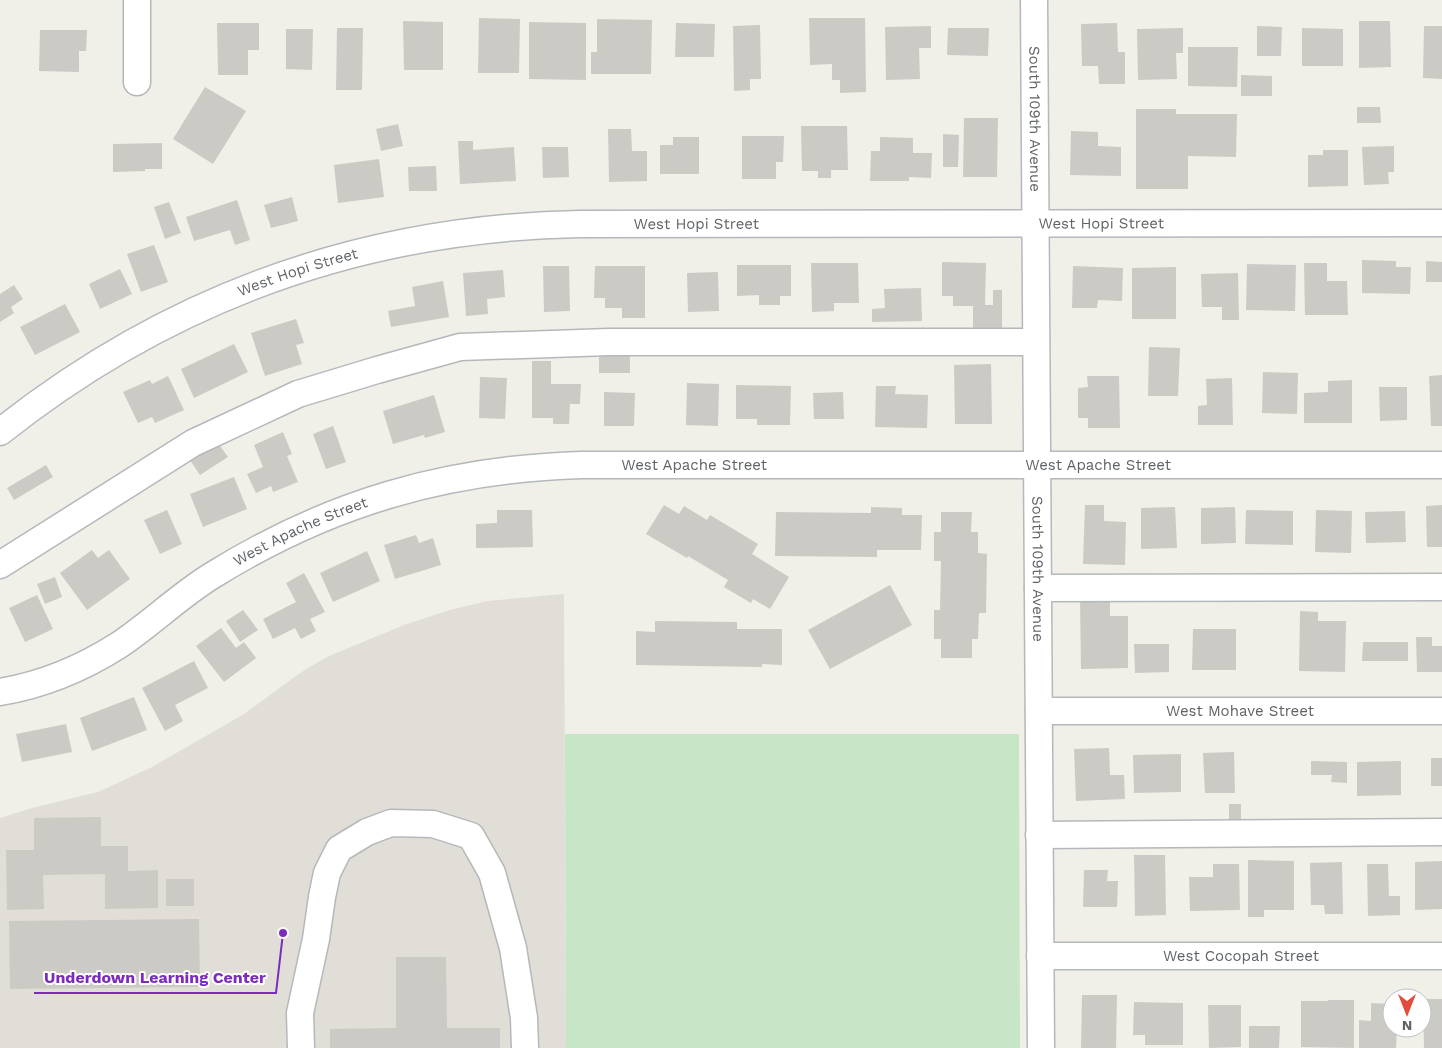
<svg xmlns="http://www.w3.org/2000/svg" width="1442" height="1048" viewBox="0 0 1442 1048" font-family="'Work Sans',sans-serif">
<rect width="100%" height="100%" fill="#f0efe8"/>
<path fill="#e0ded6" d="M 564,594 L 566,1048 L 0,1048 L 0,818 L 32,808 L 98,792 L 152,767 L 244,714 L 300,673 L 327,657 L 404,625 L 450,610 L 487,601 Z"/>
<path fill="#c6e6c7" d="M 565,734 L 1019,734 L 1020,1048 L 566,1048 Z"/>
<path fill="#cccac4" d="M 479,18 L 520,19 L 519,73 L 478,73 Z
M 809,18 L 865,18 L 866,92 L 840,93 L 840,80 L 832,80 L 832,64 L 810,65 Z
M 597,19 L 652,20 L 651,74 L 591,74 L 591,52 L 597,52 Z
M 403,21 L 443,22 L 443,70 L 404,70 Z
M 1359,21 L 1390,21 L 1391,67 L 1359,68 Z
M 529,22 L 586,23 L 586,80 L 529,79 Z
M 217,23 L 259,23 L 259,50 L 248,50 L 248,75 L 218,75 Z
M 676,23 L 715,24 L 714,57 L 675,57 Z
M 1117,23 L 1118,52 L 1125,52 L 1125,84 L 1099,84 L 1098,66 L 1082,66 L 1081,24 Z
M 760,25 L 761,79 L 750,79 L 750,90 L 734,91 L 733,26 Z
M 931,26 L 931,48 L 919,48 L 920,79 L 886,80 L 885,27 Z
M 1257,26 L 1282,27 L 1281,56 L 1257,56 Z
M 1424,26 L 1442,26 L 1442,79 L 1423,78 Z
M 337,28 L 363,28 L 362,90 L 336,90 Z
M 948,28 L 989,28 L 988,56 L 947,55 Z
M 1183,28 L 1183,53 L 1176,53 L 1177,79 L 1138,80 L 1137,29 Z
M 1302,28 L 1343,29 L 1343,66 L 1302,66 Z
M 286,29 L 313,29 L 312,70 L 286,69 Z
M 40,30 L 87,30 L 86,51 L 79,51 L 79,72 L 39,71 Z
M 1188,47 L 1238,47 L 1237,87 L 1188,86 Z
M 1241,75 L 1272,76 L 1272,96 L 1241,96 Z
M 205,87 L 246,111 L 213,164 L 173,139 Z
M 1357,107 L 1380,107 L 1381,123 L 1357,123 Z
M 1136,109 L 1176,109 L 1176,114 L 1237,114 L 1236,157 L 1188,156 L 1188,189 L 1136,189 Z
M 964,118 L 998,118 L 997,177 L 963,177 Z
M 398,124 L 403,146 L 381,151 L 376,129 Z
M 801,126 L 847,126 L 848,170 L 831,170 L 831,178 L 818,178 L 818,171 L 802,171 Z
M 608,129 L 631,129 L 632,151 L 647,151 L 647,181 L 609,182 Z
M 1071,131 L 1098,132 L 1098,146 L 1121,147 L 1121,176 L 1070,175 Z
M 943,134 L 959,135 L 958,167 L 943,167 Z
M 742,136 L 784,136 L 783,162 L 776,162 L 776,179 L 742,179 Z
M 673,137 L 699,137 L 699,174 L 660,174 L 660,145 L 673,145 Z
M 880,137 L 913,138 L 913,153 L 932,153 L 931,178 L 909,177 L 909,181 L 870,181 L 871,151 L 880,151 Z
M 458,141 L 473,141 L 473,150 L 514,147 L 516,181 L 460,184 Z
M 162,143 L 162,169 L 145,169 L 145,171 L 113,172 L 113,144 Z
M 1394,146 L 1394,172 L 1388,172 L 1389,184 L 1364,185 L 1362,147 Z
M 542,147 L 568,147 L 569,177 L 543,178 Z
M 1323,150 L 1348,150 L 1348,186 L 1308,187 L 1308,155 L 1323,155 Z
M 379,159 L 384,197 L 338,203 L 334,165 Z
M 436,166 L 437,191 L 409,191 L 408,167 Z
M 292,197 L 298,221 L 271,228 L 264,205 Z
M 237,200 L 250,240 L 235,245 L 230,230 L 194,241 L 186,217 Z
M 169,202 L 181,233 L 165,239 L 154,207 Z
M 154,245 L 168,282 L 141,292 L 127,254 Z
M 1362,260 L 1396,261 L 1396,267 L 1411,267 L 1410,294 L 1362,293 Z
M 1426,261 L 1442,262 L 1442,282 L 1426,282 Z
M 942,262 L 986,263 L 985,305 L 993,305 L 993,290 L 1002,290 L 1002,328 L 973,328 L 973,306 L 953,306 L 953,296 L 942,296 Z
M 811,263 L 858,263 L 859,303 L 834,303 L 834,311 L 812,312 Z
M 1304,263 L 1327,263 L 1327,281 L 1347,281 L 1348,315 L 1305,315 Z
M 1247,264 L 1296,265 L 1295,311 L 1246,310 Z
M 737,265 L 791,265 L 791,296 L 780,296 L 780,305 L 759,305 L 759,295 L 737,296 Z
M 543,266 L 569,266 L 570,311 L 544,312 Z
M 595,266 L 645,266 L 645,318 L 622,318 L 622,308 L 605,308 L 605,298 L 594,298 Z
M 1073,266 L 1123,268 L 1122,301 L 1098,300 L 1097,308 L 1072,308 Z
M 1176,267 L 1176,319 L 1132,319 L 1132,268 Z
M 120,269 L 132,294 L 100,309 L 89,284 Z
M 503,270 L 505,297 L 487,299 L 488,314 L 466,316 L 463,273 Z
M 718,272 L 719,311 L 688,312 L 687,273 Z
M 1238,273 L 1239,320 L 1222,320 L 1222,307 L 1202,307 L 1201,274 Z
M 443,281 L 449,317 L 391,327 L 388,311 L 415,306 L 412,287 Z
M 14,285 L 23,299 L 11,307 L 14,313 L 0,322 L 0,294 Z
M 921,288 L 922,321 L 872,322 L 872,309 L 885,308 L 884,289 Z
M 65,304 L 80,332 L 35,355 L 20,327 Z
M 296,319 L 304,343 L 296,345 L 302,364 L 265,376 L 251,333 Z
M 234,344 L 248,372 L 194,398 L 181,369 Z
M 1149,347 L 1180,348 L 1178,396 L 1148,396 Z
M 630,348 L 630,373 L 599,373 L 599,349 Z
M 532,361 L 551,361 L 551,384 L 581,384 L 580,404 L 570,404 L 569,424 L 553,424 L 553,418 L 532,418 Z
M 991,364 L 992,424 L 955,424 L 954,365 Z
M 1263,372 L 1298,373 L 1297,414 L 1262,413 Z
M 1442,375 L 1442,426 L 1431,426 L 1429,376 Z
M 168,376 L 184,410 L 155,423 L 152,417 L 138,423 L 123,392 L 150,380 L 152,384 Z
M 1087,376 L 1119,376 L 1120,428 L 1088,428 L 1088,418 L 1078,418 L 1078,388 L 1088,387 Z
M 480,377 L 507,378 L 505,419 L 479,418 Z
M 1232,378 L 1233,425 L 1198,425 L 1198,406 L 1207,405 L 1206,379 Z
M 1352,380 L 1352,423 L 1304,423 L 1304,393 L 1328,392 L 1328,381 Z
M 687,383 L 719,384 L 718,426 L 686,425 Z
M 736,385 L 791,386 L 790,425 L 757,425 L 757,419 L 736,419 Z
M 876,386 L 896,386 L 895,394 L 928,395 L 927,428 L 875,427 Z
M 1379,387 L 1407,387 L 1407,420 L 1380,421 Z
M 604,392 L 635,393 L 634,426 L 604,426 Z
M 843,392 L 844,419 L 814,419 L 813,393 Z
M 434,395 L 445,432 L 425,438 L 424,435 L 393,444 L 383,411 Z
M 333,426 L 346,462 L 326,469 L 313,434 Z
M 283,432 L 292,454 L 287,456 L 298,482 L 273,492 L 271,486 L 256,493 L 247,474 L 263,467 L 254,445 Z
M 218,443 L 228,457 L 200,475 L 190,460 Z
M 46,465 L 53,477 L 14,500 L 7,488 Z
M 234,477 L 247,509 L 203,527 L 190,494 Z
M 664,505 L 679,514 L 684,506 L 707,520 L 710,515 L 758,544 L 752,554 L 789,577 L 770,609 L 753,599 L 751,603 L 724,587 L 728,580 L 688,556 L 687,558 L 646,534 Z
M 1085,505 L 1104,505 L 1104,521 L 1126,522 L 1125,565 L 1083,564 Z
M 1442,505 L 1442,547 L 1427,547 L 1426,506 Z
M 871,507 L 902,508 L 902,515 L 922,515 L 921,550 L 877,550 L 877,557 L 775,556 L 776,512 L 871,513 Z
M 1175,507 L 1177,548 L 1141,549 L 1141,508 Z
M 1235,507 L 1236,543 L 1201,544 L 1201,508 Z
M 167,510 L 182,544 L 160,554 L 144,520 Z
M 497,510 L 532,510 L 533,547 L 476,548 L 476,524 L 497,523 Z
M 1246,510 L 1293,511 L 1293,545 L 1245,544 Z
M 1316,510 L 1352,511 L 1351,553 L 1315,552 Z
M 1405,511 L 1406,542 L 1366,543 L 1365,512 Z
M 941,512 L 972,512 L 971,532 L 978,532 L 978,553 L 987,554 L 986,613 L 979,613 L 978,639 L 972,639 L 972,658 L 941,658 L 941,639 L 934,639 L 934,610 L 940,610 L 941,561 L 934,561 L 934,532 L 941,532 Z
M 416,535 L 419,543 L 433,538 L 441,565 L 395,579 L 384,545 Z
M 92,550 L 98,558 L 109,550 L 130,579 L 87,610 L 60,573 Z
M 367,551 L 380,581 L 333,602 L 320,573 Z
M 304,573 L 325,612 L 310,619 L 316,631 L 301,639 L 295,628 L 273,639 L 263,619 L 296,602 L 286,583 Z
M 55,577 L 62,597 L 45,604 L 37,584 Z
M 890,585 L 912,625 L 830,669 L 808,630 Z
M 37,595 L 53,629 L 25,642 L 9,608 Z
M 1080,598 L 1110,598 L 1110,616 L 1128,616 L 1128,668 L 1081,669 Z
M 243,610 L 258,630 L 240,642 L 226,621 Z
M 1300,611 L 1318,612 L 1318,621 L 1346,621 L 1345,672 L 1299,671 Z
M 655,621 L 737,622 L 737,629 L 782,629 L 782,665 L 762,664 L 762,667 L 636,665 L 636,631 L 655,632 Z
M 221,628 L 236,648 L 244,642 L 256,658 L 224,682 L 196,646 Z
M 1193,629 L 1236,629 L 1236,670 L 1192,670 Z
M 1416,637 L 1432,637 L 1432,646 L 1442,646 L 1442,672 L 1417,672 Z
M 1363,642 L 1408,642 L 1408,661 L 1362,661 Z
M 1134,644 L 1169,644 L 1169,672 L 1135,673 Z
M 194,661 L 208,688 L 175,705 L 183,721 L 165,731 L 142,688 Z
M 134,697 L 147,730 L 92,751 L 80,718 Z
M 66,724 L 72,752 L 22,762 L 16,734 Z
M 1109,748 L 1110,775 L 1124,775 L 1125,799 L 1076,801 L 1074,749 Z
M 1234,752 L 1235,793 L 1205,793 L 1203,753 Z
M 1181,754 L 1181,792 L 1134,793 L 1133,755 Z
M 1431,758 L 1442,758 L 1442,786 L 1431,786 Z
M 1311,761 L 1347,762 L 1347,783 L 1331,782 L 1332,775 L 1311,775 Z
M 1401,761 L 1401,795 L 1357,796 L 1357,762 Z
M 1229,804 L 1241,804 L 1241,823 L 1229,823 Z
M 101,817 L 101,846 L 128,846 L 128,871 L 158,870 L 158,908 L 105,909 L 105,874 L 43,875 L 44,909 L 7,910 L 6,850 L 34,850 L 34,818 Z
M 1134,855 L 1165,855 L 1166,915 L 1135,916 Z
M 1248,860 L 1294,861 L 1294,910 L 1264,910 L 1264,917 L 1248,917 Z
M 1442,861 L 1442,909 L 1415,910 L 1415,862 Z
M 1342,862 L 1343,914 L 1325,914 L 1324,905 L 1311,905 L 1310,863 Z
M 1213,864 L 1239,864 L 1240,910 L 1190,911 L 1189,877 L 1213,877 Z
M 1367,864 L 1388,864 L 1389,896 L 1400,896 L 1400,915 L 1368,916 Z
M 1084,870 L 1108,870 L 1107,881 L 1118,881 L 1117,907 L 1083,907 Z
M 166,879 L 194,879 L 194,906 L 166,906 Z
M 199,919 L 200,987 L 10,989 L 9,921 Z
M 396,957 L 446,957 L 447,1028 L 500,1028 L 500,1048 L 330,1048 L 330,1029 L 396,1028 Z
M 1082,995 L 1117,995 L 1116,1048 L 1081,1048 Z
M 1423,999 L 1442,999 L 1442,1048 L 1424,1048 Z
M 1328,1000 L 1354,1000 L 1354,1048 L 1301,1047 L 1301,1001 L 1328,1001 Z
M 1134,1002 L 1183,1003 L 1183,1045 L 1145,1045 L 1145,1035 L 1133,1035 Z
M 1371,1003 L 1392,1004 L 1392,1028 L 1397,1028 L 1396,1048 L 1359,1048 L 1359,1020 L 1371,1021 Z
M 1208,1005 L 1241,1005 L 1241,1047 L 1209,1048 Z
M 1249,1026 L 1280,1026 L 1279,1048 L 1249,1048 Z"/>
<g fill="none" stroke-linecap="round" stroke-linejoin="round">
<defs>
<g id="minor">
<path id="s1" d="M 1034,0 L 1041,1048"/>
<path d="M 137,82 L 137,0"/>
<path id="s2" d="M 0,432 C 170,297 363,228 580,224 L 1442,223"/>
<path d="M 0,565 L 193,443 L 298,394 L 377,370 L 460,347 L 609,342 L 1036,342"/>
<path d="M 1038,588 L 1442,587"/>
<path id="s3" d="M 0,692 C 42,685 83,668 119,645 C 152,623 180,595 213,575 C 329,503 446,469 582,465 L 1442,465"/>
<path id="s4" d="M 1039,711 L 1442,711"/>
<path d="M 1039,835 L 1442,832"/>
<path id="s5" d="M 1040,956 L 1442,956"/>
<path d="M 301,1048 L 300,1013 L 316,939 L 322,897 L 327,873 L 339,849 L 367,832 L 391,823 L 433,824 L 471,836 L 492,873 L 513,948 L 524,1018 L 525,1048"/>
</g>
</defs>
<use href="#minor" stroke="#b5b8bb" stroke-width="29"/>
<use href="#minor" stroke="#fff" stroke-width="26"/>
</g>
<g text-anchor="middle" stroke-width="4" stroke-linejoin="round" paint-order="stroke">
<g font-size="15" fill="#5f6367" stroke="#fff">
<text dy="5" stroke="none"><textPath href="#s1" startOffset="119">South 109th Avenue</textPath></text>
<text dy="5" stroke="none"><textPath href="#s2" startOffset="1149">West Hopi Street</textPath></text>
<text dy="5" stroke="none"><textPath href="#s2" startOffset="744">West Hopi Street</textPath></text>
<text dy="5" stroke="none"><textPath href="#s2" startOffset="340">West Hopi Street</textPath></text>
<text dy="5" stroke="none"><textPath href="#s3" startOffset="748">West Apache Street</textPath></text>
<text dy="5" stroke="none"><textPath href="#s3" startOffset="1152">West Apache Street</textPath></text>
<text dy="5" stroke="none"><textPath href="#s3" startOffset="344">West Apache Street</textPath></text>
<text dy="5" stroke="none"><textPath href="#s1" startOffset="569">South 109th Avenue</textPath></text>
<text dy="5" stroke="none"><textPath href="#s4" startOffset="201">West Mohave Street</textPath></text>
<text dy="5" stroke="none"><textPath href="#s5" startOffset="201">West Cocopah Street</textPath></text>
</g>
</g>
<path fill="none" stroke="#7b2cbf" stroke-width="2" d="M283 933L276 993H34"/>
<circle fill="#7b2cbf" stroke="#fff" stroke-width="2" cx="283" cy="933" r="5"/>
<g font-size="16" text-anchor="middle" font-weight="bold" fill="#7b2cbf" stroke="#fff" stroke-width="4" stroke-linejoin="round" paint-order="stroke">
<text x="155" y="983">Underdown Learning Center</text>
</g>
<g transform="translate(1407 1013) rotate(180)"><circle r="24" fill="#ffffff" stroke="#bfc1c2"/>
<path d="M0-4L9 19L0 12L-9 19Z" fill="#e14c3d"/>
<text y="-8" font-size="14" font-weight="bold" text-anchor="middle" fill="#5f6367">N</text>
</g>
</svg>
